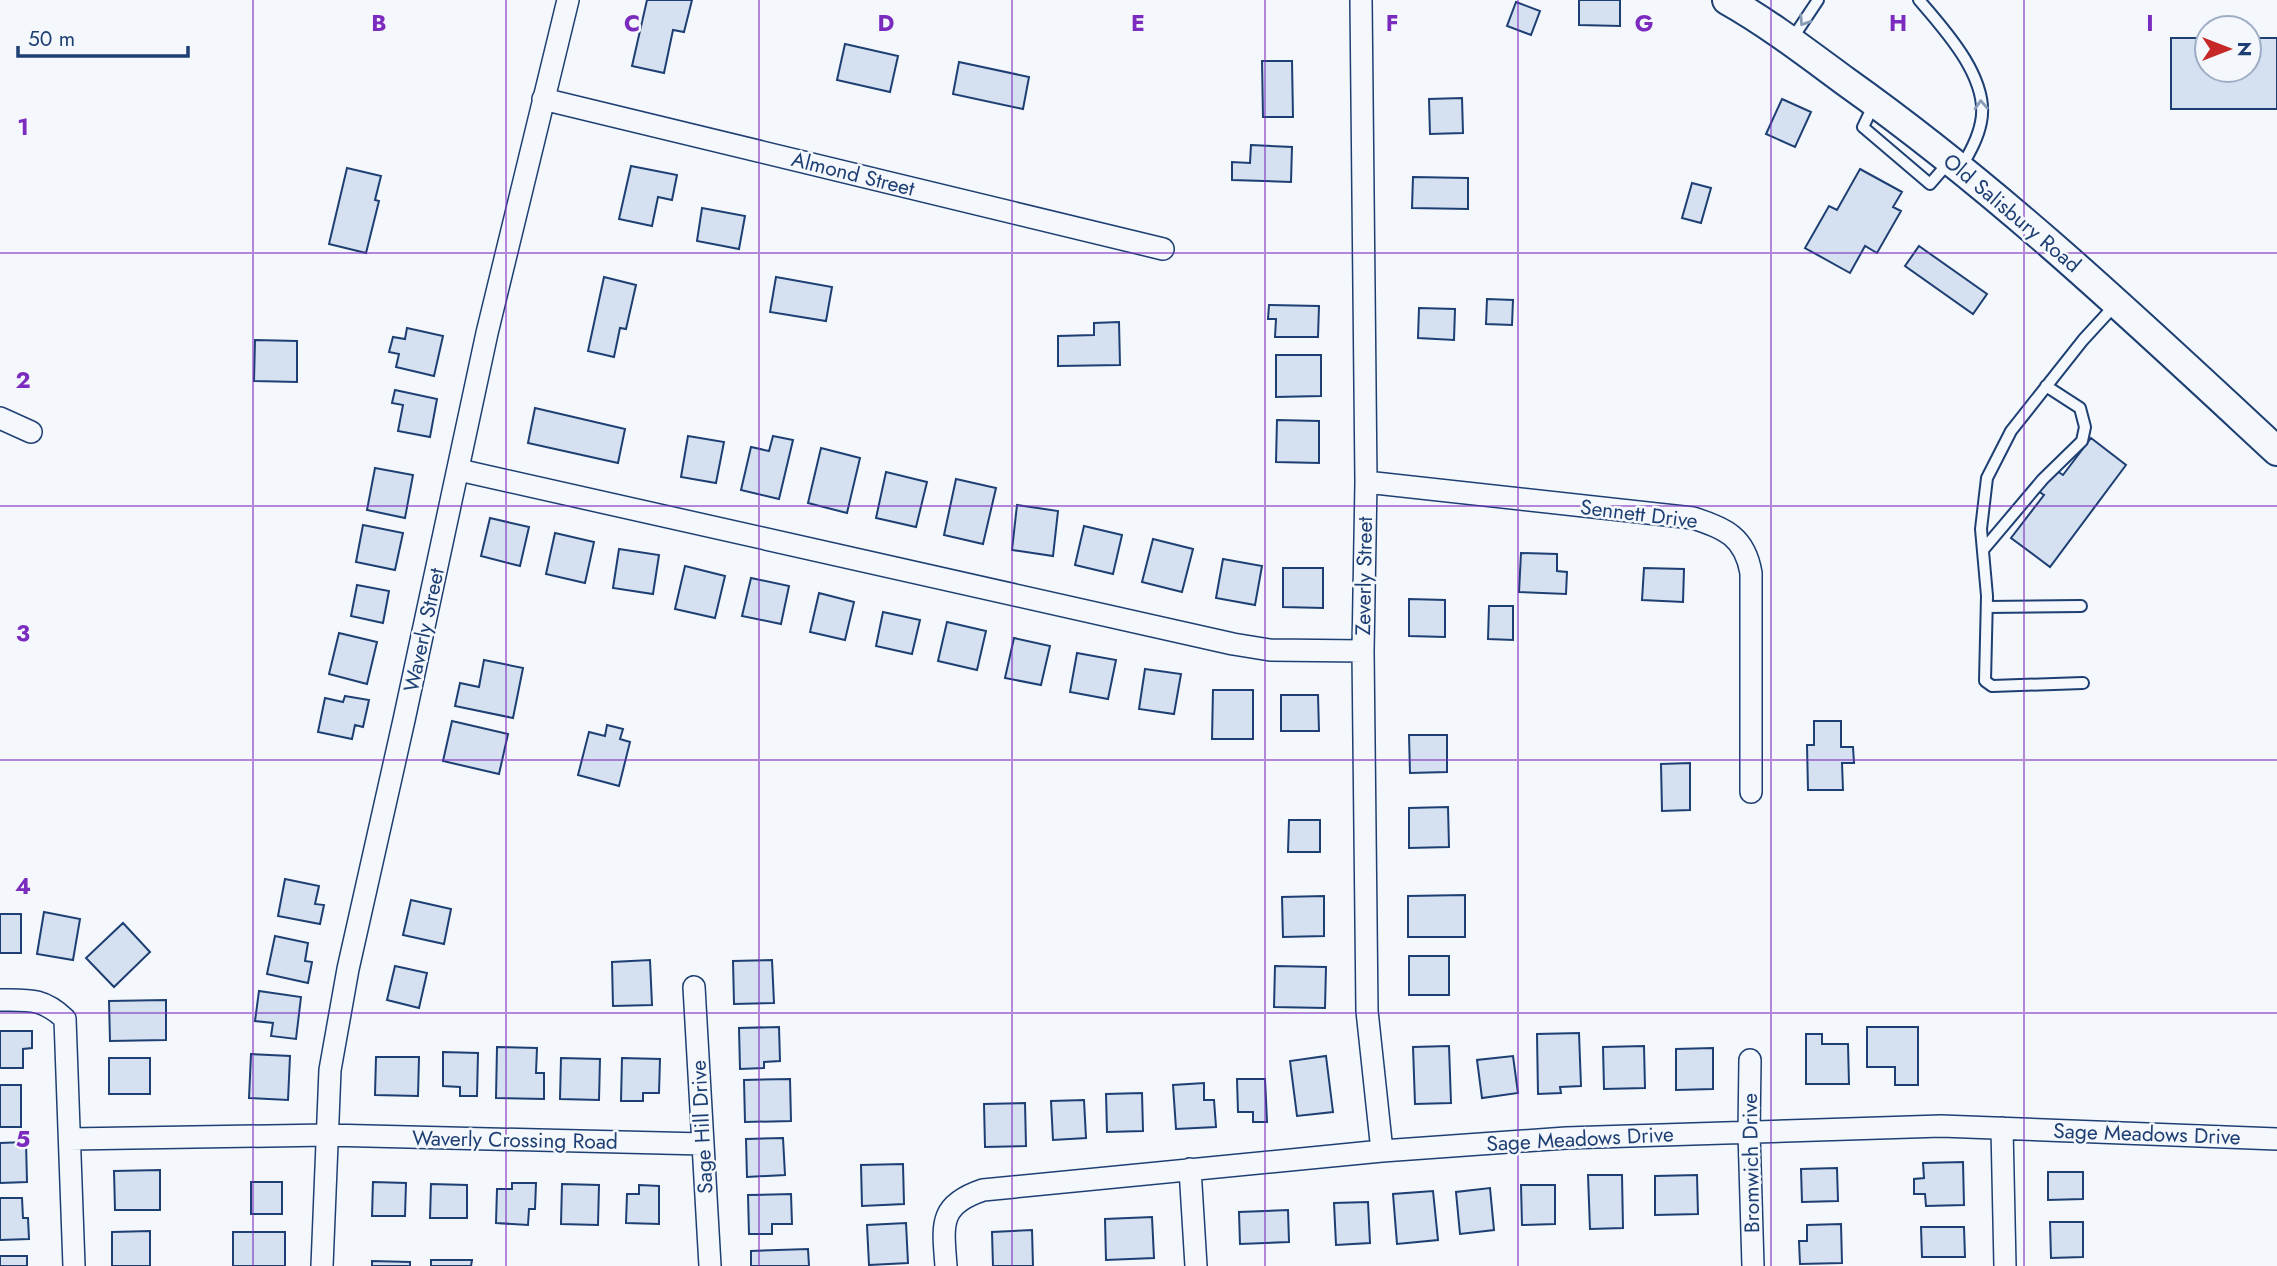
<svg xmlns="http://www.w3.org/2000/svg" width="2277" height="1266" viewBox="0 0 2277 1266" font-family="Jost,sans-serif">
<rect width="100%" height="100%" fill="#f4f7fb"/>
<path fill="#d5e0f0" stroke="#1d3f73" stroke-width="2" d="M 647,0 L 692,0 L 684,32 L 673,30 L 664,73 L 632,66 Z
M 1579,0 L 1620,0 L 1620,26 L 1579,25 Z
M 1516,2 L 1540,11 L 1531,35 L 1507,26 Z
M 2171,38 L 2207,38 L 2207,70 L 2249,70 L 2249,38 L 2277,38 L 2277,109 L 2171,109 Z
M 845,44 L 898,56 L 890,92 L 837,80 Z
M 1262,61 L 1292,61 L 1293,117 L 1263,117 Z
M 959,62 L 1029,77 L 1023,109 L 953,94 Z
M 1462,98 L 1463,133 L 1430,134 L 1429,99 Z
M 1782,99 L 1811,112 L 1795,147 L 1766,134 Z
M 1251,145 L 1292,147 L 1291,182 L 1232,180 L 1232,162 L 1250,163 Z
M 631,166 L 677,175 L 672,200 L 658,197 L 652,226 L 619,219 Z
M 347,168 L 381,176 L 375,200 L 379,201 L 366,253 L 329,244 Z
M 1860,169 L 1902,192 L 1893,207 L 1901,211 L 1877,253 L 1865,246 L 1850,273 L 1805,248 L 1829,206 L 1837,210 Z
M 1413,177 L 1468,178 L 1468,209 L 1412,208 Z
M 1692,183 L 1711,188 L 1701,223 L 1682,218 Z
M 702,208 L 745,216 L 739,249 L 697,241 Z
M 1919,246 L 1987,294 L 1973,314 L 1905,266 Z
M 604,277 L 636,285 L 626,329 L 620,328 L 614,357 L 588,351 Z
M 776,277 L 832,287 L 826,321 L 770,312 Z
M 1487,299 L 1513,300 L 1512,325 L 1486,324 Z
M 1269,305 L 1319,306 L 1318,337 L 1275,337 L 1276,319 L 1268,319 Z
M 1419,308 L 1455,309 L 1454,340 L 1418,338 Z
M 1119,322 L 1120,365 L 1058,366 L 1058,336 L 1094,335 L 1094,323 Z
M 407,328 L 443,336 L 434,376 L 396,367 L 399,354 L 389,352 L 393,337 L 405,339 Z
M 255,340 L 297,341 L 297,382 L 254,381 Z
M 1276,355 L 1321,355 L 1321,396 L 1276,397 Z
M 395,390 L 437,399 L 430,437 L 398,431 L 403,405 L 392,403 Z
M 535,408 L 625,429 L 618,463 L 528,443 Z
M 1277,420 L 1319,421 L 1319,463 L 1276,462 Z
M 688,436 L 724,442 L 716,483 L 681,477 Z
M 773,436 L 793,440 L 779,499 L 741,490 L 751,447 L 769,451 Z
M 2091,438 L 2126,465 L 2050,567 L 2011,538 L 2044,495 L 2038,491 L 2054,469 L 2063,475 Z
M 821,448 L 860,458 L 847,513 L 808,503 Z
M 375,468 L 413,475 L 405,518 L 367,510 Z
M 886,472 L 927,482 L 916,527 L 876,518 Z
M 956,479 L 996,488 L 983,544 L 944,535 Z
M 1017,505 L 1058,511 L 1053,556 L 1012,550 Z
M 490,518 L 529,527 L 520,566 L 481,556 Z
M 363,525 L 403,533 L 395,570 L 356,562 Z
M 1084,526 L 1122,535 L 1113,574 L 1075,565 Z
M 555,533 L 594,542 L 585,583 L 546,574 Z
M 1153,539 L 1193,549 L 1182,592 L 1142,582 Z
M 619,549 L 659,555 L 653,594 L 613,588 Z
M 1521,553 L 1557,554 L 1557,571 L 1567,572 L 1566,594 L 1519,592 Z
M 1223,559 L 1262,566 L 1255,605 L 1216,598 Z
M 685,566 L 725,576 L 715,618 L 675,609 Z
M 1283,568 L 1323,568 L 1323,608 L 1283,607 Z
M 1644,568 L 1684,569 L 1683,602 L 1642,600 Z
M 751,578 L 789,586 L 781,624 L 742,616 Z
M 357,585 L 389,591 L 383,623 L 351,616 Z
M 819,593 L 854,602 L 845,640 L 810,632 Z
M 1409,599 L 1445,600 L 1445,637 L 1409,636 Z
M 1489,606 L 1513,606 L 1513,640 L 1488,639 Z
M 883,612 L 920,620 L 912,654 L 876,646 Z
M 947,622 L 986,631 L 977,670 L 938,661 Z
M 339,633 L 377,642 L 367,684 L 329,674 Z
M 1014,638 L 1050,646 L 1041,685 L 1005,678 Z
M 1077,653 L 1116,660 L 1108,699 L 1070,692 Z
M 484,660 L 523,668 L 513,718 L 455,706 L 460,683 L 479,687 Z
M 1145,669 L 1181,674 L 1174,714 L 1139,709 Z
M 1213,690 L 1253,690 L 1253,739 L 1212,739 Z
M 1281,695 L 1318,695 L 1319,731 L 1281,731 Z
M 345,696 L 369,700 L 363,727 L 355,725 L 352,739 L 318,732 L 325,698 L 343,702 Z
M 452,721 L 508,734 L 499,774 L 443,761 Z
M 1814,721 L 1841,721 L 1841,747 L 1853,747 L 1854,763 L 1842,763 L 1843,790 L 1808,790 L 1807,745 L 1814,745 Z
M 607,725 L 623,729 L 620,739 L 630,742 L 619,786 L 578,775 L 589,732 L 605,736 Z
M 1409,735 L 1447,735 L 1447,772 L 1410,773 Z
M 1690,763 L 1690,810 L 1662,811 L 1661,764 Z
M 1448,807 L 1449,847 L 1409,848 L 1409,808 Z
M 1289,820 L 1320,820 L 1320,852 L 1288,852 Z
M 285,879 L 319,886 L 315,904 L 324,905 L 320,924 L 278,916 Z
M 1465,895 L 1465,937 L 1408,937 L 1408,896 Z
M 1324,896 L 1324,936 L 1283,937 L 1282,897 Z
M 411,900 L 451,909 L 444,944 L 403,935 Z
M 44,912 L 80,919 L 73,960 L 37,954 Z
M 0,914 L 21,914 L 21,953 L 0,953 Z
M 123,923 L 150,952 L 114,987 L 86,958 Z
M 275,936 L 308,943 L 305,961 L 312,962 L 308,983 L 267,974 Z
M 1409,956 L 1449,956 L 1449,995 L 1409,995 Z
M 650,960 L 652,1005 L 613,1006 L 612,962 Z
M 772,960 L 774,1003 L 734,1004 L 733,961 Z
M 395,966 L 427,973 L 419,1008 L 387,1000 Z
M 1275,966 L 1326,967 L 1325,1008 L 1274,1007 Z
M 259,991 L 301,997 L 296,1039 L 271,1036 L 273,1023 L 255,1021 Z
M 166,1000 L 166,1040 L 110,1041 L 109,1001 Z
M 779,1027 L 780,1061 L 764,1062 L 764,1068 L 740,1069 L 739,1028 Z
M 1867,1027 L 1918,1027 L 1918,1085 L 1895,1085 L 1895,1067 L 1867,1067 Z
M 0,1031 L 32,1031 L 32,1048 L 23,1049 L 23,1068 L 0,1068 Z
M 1579,1033 L 1581,1086 L 1560,1087 L 1561,1093 L 1538,1094 L 1537,1034 Z
M 1806,1034 L 1822,1034 L 1822,1044 L 1848,1044 L 1849,1084 L 1806,1084 Z
M 1449,1046 L 1451,1103 L 1415,1104 L 1413,1047 Z
M 1644,1046 L 1645,1088 L 1604,1089 L 1603,1047 Z
M 497,1047 L 537,1048 L 536,1073 L 544,1073 L 544,1099 L 496,1098 Z
M 1713,1048 L 1713,1089 L 1676,1090 L 1676,1049 Z
M 443,1052 L 478,1053 L 477,1096 L 460,1096 L 460,1087 L 443,1086 Z
M 251,1054 L 290,1056 L 288,1100 L 249,1098 Z
M 1326,1056 L 1333,1112 L 1297,1116 L 1290,1061 Z
M 1513,1056 L 1518,1093 L 1482,1098 L 1477,1060 Z
M 376,1057 L 419,1057 L 418,1096 L 375,1095 Z
M 109,1058 L 150,1058 L 150,1094 L 109,1094 Z
M 561,1058 L 600,1059 L 599,1100 L 560,1099 Z
M 622,1058 L 660,1059 L 659,1093 L 643,1093 L 643,1101 L 621,1101 Z
M 790,1079 L 791,1121 L 745,1122 L 744,1080 Z
M 1237,1079 L 1265,1079 L 1267,1122 L 1253,1122 L 1253,1112 L 1238,1112 Z
M 1204,1083 L 1204,1100 L 1214,1100 L 1216,1127 L 1176,1129 L 1173,1085 Z
M 0,1085 L 21,1085 L 21,1127 L 0,1127 Z
M 1142,1093 L 1143,1131 L 1107,1132 L 1106,1094 Z
M 1084,1100 L 1086,1138 L 1053,1140 L 1051,1101 Z
M 1025,1103 L 1026,1146 L 985,1147 L 984,1104 Z
M 783,1138 L 785,1175 L 747,1177 L 746,1139 Z
M 26,1142 L 27,1182 L 0,1183 L 0,1143 Z
M 1963,1162 L 1964,1205 L 1926,1206 L 1925,1194 L 1914,1194 L 1914,1179 L 1924,1178 L 1923,1163 Z
M 903,1164 L 904,1204 L 862,1206 L 861,1165 Z
M 1837,1168 L 1838,1201 L 1802,1202 L 1801,1169 Z
M 160,1170 L 160,1210 L 115,1210 L 114,1171 Z
M 2048,1172 L 2083,1172 L 2083,1199 L 2048,1200 Z
M 1588,1175 L 1622,1175 L 1623,1228 L 1590,1229 Z
M 1697,1175 L 1698,1214 L 1655,1215 L 1655,1176 Z
M 251,1182 L 282,1182 L 282,1214 L 251,1214 Z
M 373,1182 L 406,1183 L 405,1216 L 372,1216 Z
M 512,1183 L 536,1183 L 535,1209 L 529,1209 L 528,1225 L 496,1223 L 497,1189 L 512,1189 Z
M 431,1184 L 467,1185 L 467,1218 L 430,1218 Z
M 562,1184 L 599,1185 L 598,1225 L 561,1224 Z
M 639,1185 L 659,1186 L 659,1224 L 626,1223 L 627,1194 L 639,1194 Z
M 1521,1185 L 1555,1185 L 1555,1224 L 1522,1225 Z
M 1490,1188 L 1494,1230 L 1460,1234 L 1456,1192 Z
M 1433,1191 L 1438,1240 L 1397,1244 L 1393,1194 Z
M 791,1194 L 792,1224 L 772,1224 L 772,1234 L 749,1234 L 748,1195 Z
M 0,1198 L 22,1198 L 23,1218 L 28,1218 L 29,1239 L 0,1240 Z
M 1368,1202 L 1370,1243 L 1336,1245 L 1334,1203 Z
M 1288,1210 L 1289,1242 L 1240,1244 L 1239,1212 Z
M 1152,1217 L 1154,1258 L 1106,1260 L 1105,1219 Z
M 2050,1222 L 2083,1222 L 2083,1257 L 2051,1258 Z
M 906,1223 L 908,1263 L 869,1265 L 867,1225 Z
M 1841,1224 L 1842,1263 L 1800,1264 L 1799,1241 L 1807,1241 L 1807,1225 Z
M 1921,1227 L 1964,1227 L 1965,1257 L 1922,1257 Z
M 1032,1230 L 1033,1266 L 993,1266 L 992,1232 Z
M 150,1231 L 150,1266 L 112,1266 L 112,1232 Z
M 233,1232 L 285,1232 L 285,1266 L 233,1266 Z
M 808,1249 L 809,1266 L 751,1266 L 751,1251 Z
M 0,1256 L 27,1256 L 27,1266 L 0,1266 Z
M 431,1260 L 472,1260 L 471,1266 L 431,1266 Z
M 372,1261 L 410,1262 L 410,1266 L 372,1266 Z"/>
<g fill="none" stroke-linecap="round" stroke-linejoin="round">
<defs>
<path id="service" d="M 1919,0 C 1945,30 1990,79 1981,122 C 1978,138 1970,152 1962,166
M 1790,42 L 1818,0
M 1874,104 L 1863,127 L 1930,184 L 1949,162
M 1983,550 L 2043,479 L 2082,441 L 2085,427 L 2080,408 L 2046,386
M 1987,607 L 2081,606
M 2083,683 L 1992,686 L 1985,681 L 1987,596 L 1981,529 L 1987,478 L 2011,431 L 2083,340 L 2116,304"/>
<path id="minor" d="M 1361,0 L 1366,482 L 1363,651 L 1367,1011 L 1382,1151
M 543,99 L 1163,249
M 0,418 L 31,432
M 459,470 L 1233,644 L 1270,650 L 1363,651
M 1366,482 L 1693,518 C 1725,528 1745,537 1751,573 L 1751,792
M 694,987 L 710,1266
M 0,1000 C 29,1000 43,998 65,1019 L 74,1266
M 1750,1060 L 1749,1132 L 1753,1266
M 2002,1128 L 2005,1266
M 70,1139 L 327,1135 L 703,1144
M 1190,1169 L 1196,1266
M 322,1266 L 330,1070 L 348,969 L 404,720 L 487,333 L 568,0
M 946,1266 C 943,1225 938,1205 983,1190 L 1382,1151 L 1566,1138 L 1941,1126 L 2277,1139"/>
<path id="secondary" d="M 1727,0 C 1768,23 1807,53 1845,81 C 2000,191 2138,322 2277,451"/>
</defs>
<use href="#service" stroke="#1d3f73" stroke-width="14"/>
<use href="#minor" stroke="#1d3f73" stroke-width="24"/>
<use href="#secondary" stroke="#1d3f73" stroke-width="32"/>
<use href="#service" stroke="#f4f7fb" stroke-width="10"/>
<use href="#minor" stroke="#f4f7fb" stroke-width="21"/>
<use href="#secondary" stroke="#f4f7fb" stroke-width="28"/>
</g>
<defs><path id="oneway-chevron" d="M-2-3.5L2.5 0L-2 3.5" fill="none" stroke-width="1.6" stroke-linecap="round" stroke-linejoin="round" transform="scale(1.75)"/></defs>
<g stroke="#889bb7">
<use href="#oneway-chevron" transform="translate(1804 21) rotate(123)"/>
<use href="#oneway-chevron" transform="translate(1981 105) rotate(-93)"/>
</g>
<path fill="none" stroke="#7b2cbf" stroke-width="2" stroke-opacity="0.55" d="M 253,0 L 253,1266M 506,0 L 506,1266M 759,0 L 759,1266M 1012,0 L 1012,1266M 1265,0 L 1265,1266M 1518,0 L 1518,1266M 1771,0 L 1771,1266M 2024,0 L 2024,1266M 0,253 L 2277,253M 0,506 L 2277,506M 0,760 L 2277,760M 0,1013 L 2277,1013"/>
<g text-anchor="middle" stroke-width="5" stroke-linejoin="round" paint-order="stroke">
<g font-size="21" fill="#1d3f73" stroke="#f4f7fb">
<text transform="translate(853 174) rotate(14)" y="7">Almond Street</text>
<text transform="translate(2012 213) rotate(40)" y="7">Old Salisbury Road</text>
<text transform="translate(1639 514) rotate(7)" y="7">Sennett Drive</text>
<text transform="translate(1364 576) rotate(-89)" y="7">Zeverly Street</text>
<text transform="translate(424 630) rotate(-78)" y="7">Waverly Street</text>
<text transform="translate(702 1127) rotate(-93)" y="7">Sage Hill Drive</text>
<text transform="translate(2147 1134) rotate(2)" y="7">Sage Meadows Drive</text>
<text transform="translate(1580 1139) rotate(-3)" y="7">Sage Meadows Drive</text>
<text transform="translate(515 1140) rotate(1)" y="7">Waverly Crossing Road</text>
<text transform="translate(1751 1163) rotate(-91)" y="7">Bromwich Drive</text>
</g>
</g>
<g font-size="23" text-anchor="middle" font-weight="bold" fill="#7b2cbf" stroke="#f4f7fb" stroke-width="5" stroke-linejoin="round" paint-order="stroke">
<text x="379" y="31">B</text>
<text x="632" y="31">C</text>
<text x="886" y="31">D</text>
<text x="1138" y="31">E</text>
<text x="1392" y="31">F</text>
<text x="1644" y="31">G</text>
<text x="1898" y="31">H</text>
<text x="2150" y="31">I</text>
<text x="23" y="135">1</text>
<text x="23" y="388">2</text>
<text x="23" y="641">3</text>
<text x="23" y="894">4</text>
<text x="23" y="1147">5</text>
</g>
<g transform="translate(2228 49) rotate(90)"><circle r="33" fill="#f4f7fb" stroke="#9eadc5" stroke-width="2"/>
<path d="M0-5L12 26L0 18L-12 26Z" fill="#c62828"/>
<text y="-10" font-size="19" font-weight="bold" text-anchor="middle" fill="#1d3f73">N</text>
</g>
<path d="M18 46v10h170v-10" fill="none" stroke="#1d3f73" stroke-width="3.5"/>
<text x="28" y="46" font-size="21" fill="#1d3f73" stroke="#f4f7fb" stroke-width="5" paint-order="stroke">50 m</text>
</svg>
